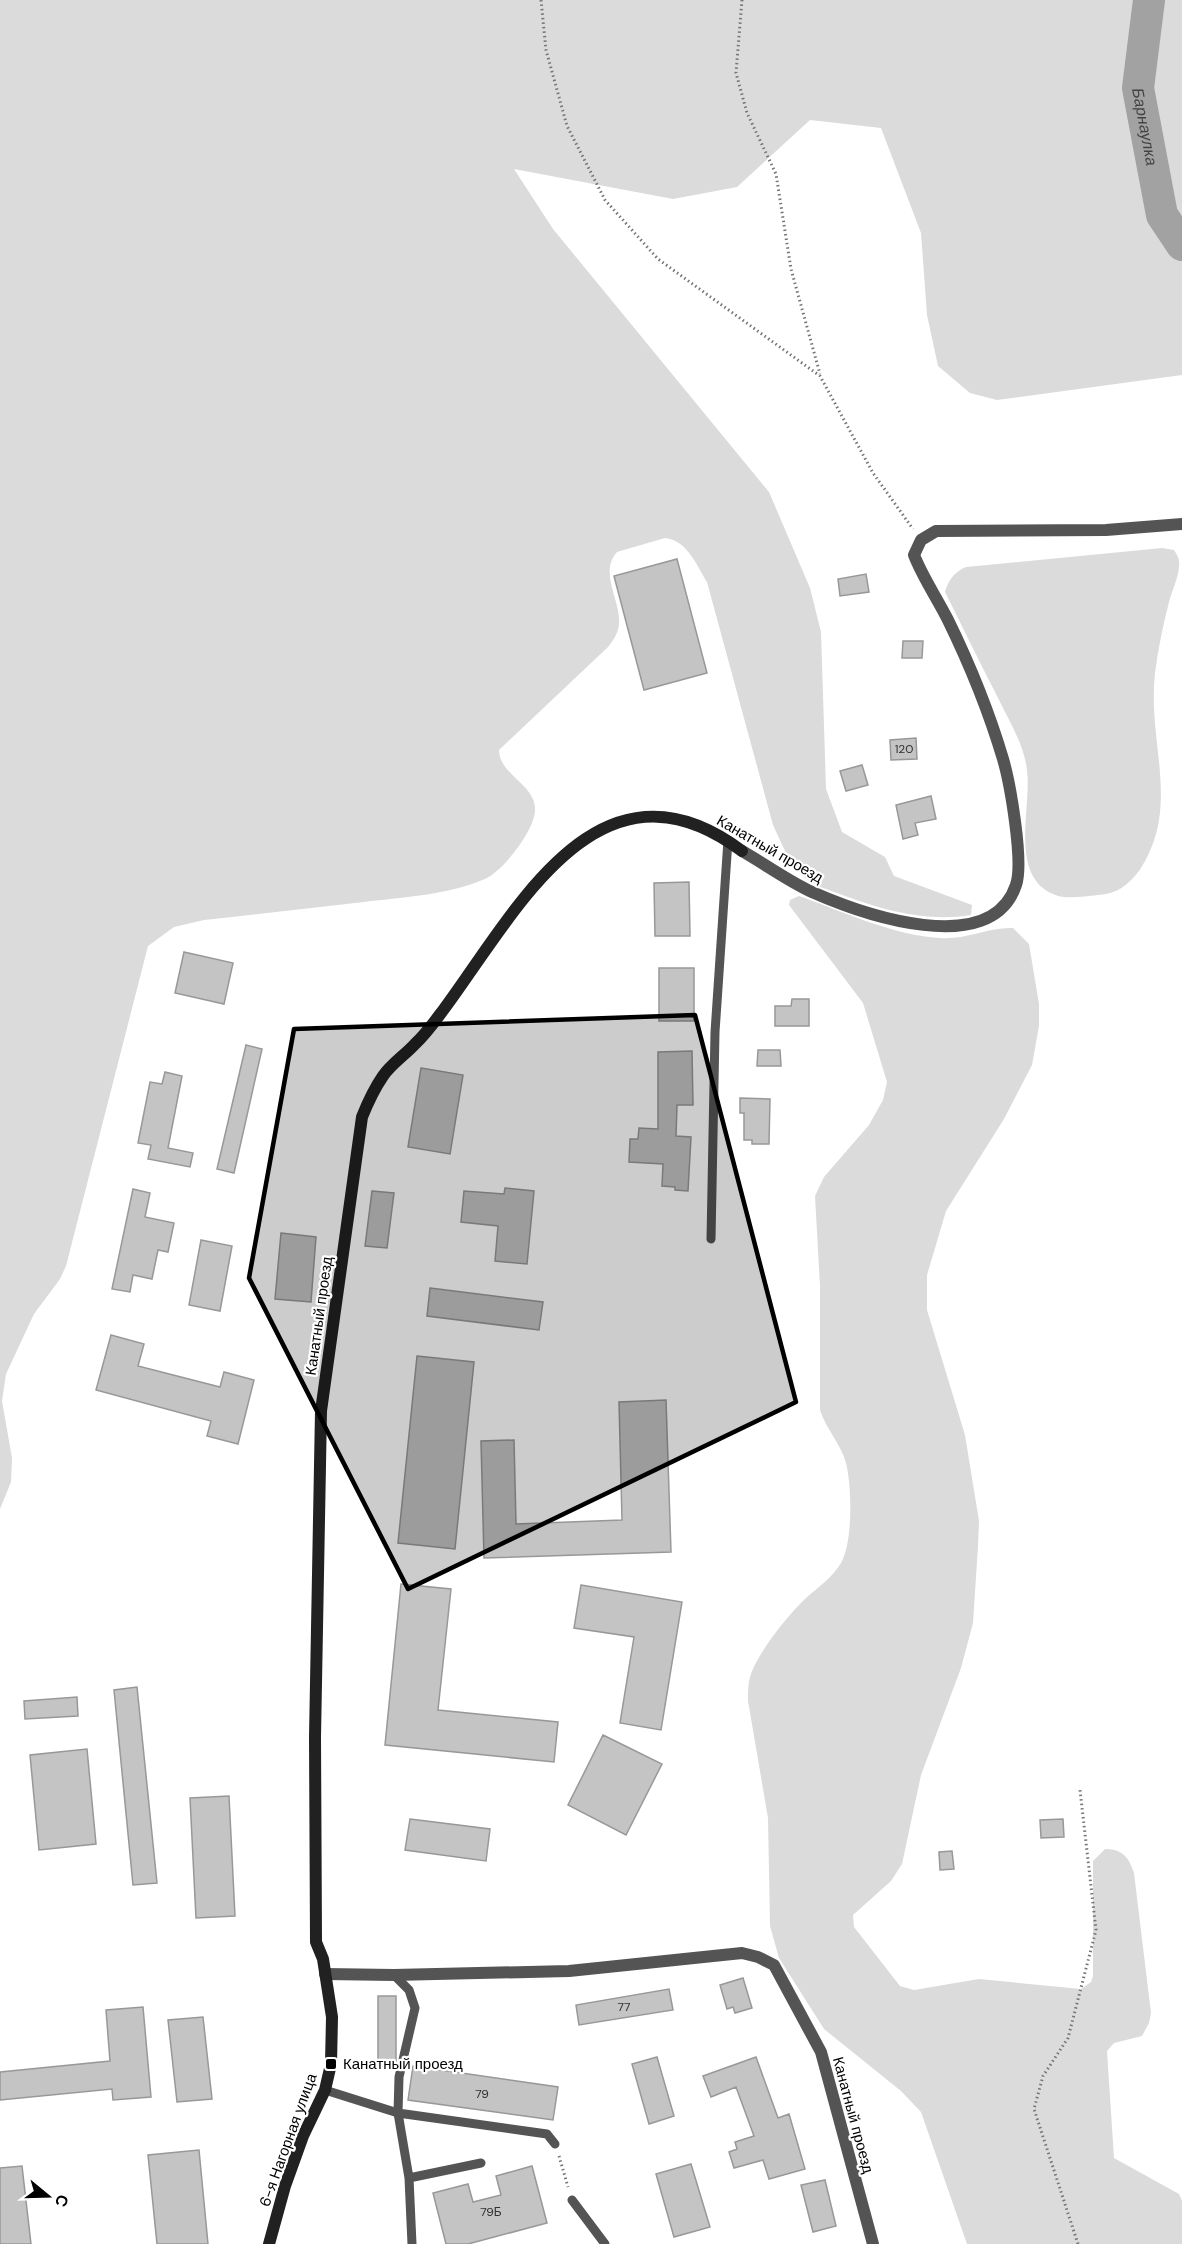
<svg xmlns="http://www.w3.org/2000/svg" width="1182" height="2244" viewBox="0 0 1182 2244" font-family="'DM Sans',sans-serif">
<rect width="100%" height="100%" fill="#fff"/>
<path fill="#dbdbdb" d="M 0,0 L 1182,0 L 1182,375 L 997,400 L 970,393 L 938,366 L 927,315 L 921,233 L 881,128 L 810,120 L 737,187 L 673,199 L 514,169 L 553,229 L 769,492 L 810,588 L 821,632 L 826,789 L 842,832 L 885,857 L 894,876 L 972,905 L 971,915 C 927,922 886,911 845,896 C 832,891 814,886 803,876 C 789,863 781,842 773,825 L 707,582 C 697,566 687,540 665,538 L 617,552 C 597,575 625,605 618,630 C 616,636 612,642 608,647 L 499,750 C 499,775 537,785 535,811 C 534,831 503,871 485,879 C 447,895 404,897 364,902 C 311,908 258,914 204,920 L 174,927 L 148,946 L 66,1266 L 60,1279 L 34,1314 L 6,1374 L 2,1401 L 12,1458 L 11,1482 L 0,1509 Z
M 1162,548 L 1174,550 C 1178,556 1180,560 1179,567 C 1178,579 1172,590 1169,602 C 1163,625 1158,649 1155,673 C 1147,744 1182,807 1139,871 C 1128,885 1117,894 1098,895 C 1086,896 1069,899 1058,896 C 1007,880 1032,809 1027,770 C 1024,744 1009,721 998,698 C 980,663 963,628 945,592 C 948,581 954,572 966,567 Z
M 799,896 C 844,912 892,935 940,938 C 966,940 988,927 1013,928 L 1029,944 L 1039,1004 L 1039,1026 L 1032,1065 L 1004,1119 L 946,1211 L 927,1275 L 927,1310 L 965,1435 L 979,1521 L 978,1546 L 973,1623 L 961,1668 L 921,1775 L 902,1864 L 891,1881 L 853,1915 L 854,1927 L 900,1986 L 914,1990 L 979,1979 L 1081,1989 L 1091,1982 L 1093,1976 L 1093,1861 L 1105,1849 C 1122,1849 1129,1857 1134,1873 L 1151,2013 L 1149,2023 L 1142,2036 L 1114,2043 L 1107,2051 L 1114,2158 L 1179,2194 L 1182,2201 L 1182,2244 L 967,2244 L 921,2112 L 901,2091 L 824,2029 L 779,1958 L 770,1926 L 768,1818 L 748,1701 C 748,1690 748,1679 753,1669 C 762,1648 788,1615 805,1599 C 817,1588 833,1577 841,1563 C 853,1542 852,1487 846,1463 C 841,1444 826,1429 820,1410 L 820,1286 L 815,1196 L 824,1177 L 869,1125 L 883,1100 L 887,1082 L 863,1003 L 789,905 L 790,900 Z"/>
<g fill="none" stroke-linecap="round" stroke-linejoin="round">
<path stroke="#a2a2a2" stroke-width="32" id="s1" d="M 1149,0 L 1138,88 L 1162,215 L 1182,245"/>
</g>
<path fill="#c4c4c4" stroke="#989898" stroke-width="1.5" d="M 677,559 L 707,673 L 644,690 L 614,576 Z
M 866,574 L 869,592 L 840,596 L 838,579 Z
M 903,641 L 923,641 L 922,658 L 902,658 Z
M 916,738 L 917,759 L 891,760 L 890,740 Z
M 862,765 L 868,785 L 846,791 L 840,771 Z
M 931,796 L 936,819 L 915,823 L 918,835 L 903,839 L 896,805 Z
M 689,882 L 690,936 L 655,936 L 654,883 Z
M 184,952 L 233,963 L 224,1004 L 175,993 Z
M 659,968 L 694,968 L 694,1021 L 659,1021 Z
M 792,999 L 809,999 L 809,1026 L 775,1026 L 775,1006 L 791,1006 Z
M 246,1045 L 262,1049 L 234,1173 L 217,1169 Z
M 758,1050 L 780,1050 L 781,1066 L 757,1066 Z
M 692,1051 L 693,1105 L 677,1105 L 676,1136 L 691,1137 L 688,1191 L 675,1190 L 675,1187 L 662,1186 L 663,1164 L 629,1162 L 630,1139 L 638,1139 L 639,1128 L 658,1129 L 658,1052 Z
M 421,1068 L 463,1075 L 450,1154 L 408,1147 Z
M 165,1072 L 182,1076 L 168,1148 L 193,1153 L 190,1167 L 148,1159 L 151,1145 L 138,1143 L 150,1082 L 162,1084 Z
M 740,1098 L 770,1099 L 769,1144 L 752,1144 L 752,1140 L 744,1140 L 744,1113 L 740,1113 Z
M 505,1188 L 534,1191 L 527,1264 L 495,1261 L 498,1226 L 461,1222 L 464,1191 L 504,1194 Z
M 133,1189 L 150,1193 L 145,1217 L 174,1223 L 168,1252 L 158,1250 L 152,1279 L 133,1275 L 130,1292 L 112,1289 Z
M 372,1191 L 394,1193 L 387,1248 L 365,1246 Z
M 281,1233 L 316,1237 L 311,1302 L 275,1299 Z
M 201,1240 L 232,1246 L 220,1311 L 189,1305 Z
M 430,1288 L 543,1302 L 539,1330 L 427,1316 Z
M 111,1335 L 144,1344 L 138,1366 L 220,1387 L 224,1372 L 254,1380 L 238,1444 L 207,1436 L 211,1421 L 96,1390 Z
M 417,1356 L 474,1362 L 455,1549 L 398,1543 Z
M 666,1400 L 671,1552 L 484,1558 L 481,1441 L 514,1440 L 516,1524 L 622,1520 L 619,1402 Z
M 401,1584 L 451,1589 L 438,1710 L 558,1722 L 554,1762 L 385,1745 Z
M 581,1585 L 682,1602 L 661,1730 L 620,1723 L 634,1637 L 574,1628 Z
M 137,1687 L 157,1883 L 133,1885 L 114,1690 Z
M 77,1697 L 78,1716 L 25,1719 L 24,1701 Z
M 603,1735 L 662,1764 L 626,1835 L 568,1805 Z
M 87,1749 L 96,1844 L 39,1850 L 30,1755 Z
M 229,1796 L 235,1916 L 196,1918 L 190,1798 Z
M 410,1819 L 490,1829 L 486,1861 L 405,1850 Z
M 1063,1819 L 1064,1837 L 1041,1838 L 1040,1820 Z
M 952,1851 L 954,1869 L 940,1870 L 939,1852 Z
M 743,1978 L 752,2008 L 735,2013 L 733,2007 L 727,2009 L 720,1985 Z
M 669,1989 L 673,2010 L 579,2025 L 576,2005 Z
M 378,1996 L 396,1996 L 396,2061 L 378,2061 Z
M 143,2007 L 151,2097 L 113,2100 L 112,2089 L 0,2100 L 0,2072 L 110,2061 L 106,2010 Z
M 203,2017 L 212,2099 L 177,2102 L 168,2020 Z
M 657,2057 L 674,2116 L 649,2124 L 632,2064 Z
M 756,2057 L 778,2118 L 789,2114 L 805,2169 L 769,2179 L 763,2160 L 734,2168 L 729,2152 L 737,2149 L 735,2142 L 754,2136 L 736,2087 L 711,2097 L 703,2076 Z
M 413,2066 L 558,2087 L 553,2120 L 408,2100 Z
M 199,2150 L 208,2244 L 157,2244 L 148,2155 Z
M 691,2164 L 710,2227 L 674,2237 L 656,2174 Z
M 22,2166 L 31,2244 L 0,2244 L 0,2168 Z
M 532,2166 L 547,2223 L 468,2244 L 446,2244 L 433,2193 L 468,2184 L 473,2202 L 501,2195 L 496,2176 Z
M 825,2180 L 836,2226 L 813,2232 L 801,2185 Z"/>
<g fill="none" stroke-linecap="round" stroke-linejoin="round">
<path stroke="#767676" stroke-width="3" stroke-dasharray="1.5 3" stroke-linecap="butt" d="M 541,0 L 546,50 L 567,126 L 605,200 L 658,259 L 820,376 L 873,473 L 913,529
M 742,0 L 736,73 L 747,113 L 776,174 L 791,269 L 820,374
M 559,2156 L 568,2187
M 1078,2244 L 1034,2109 L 1043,2076 L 1068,2038 L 1096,1930 L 1080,1790"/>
<path stroke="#545454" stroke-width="9" d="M 711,1239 L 715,1032 L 728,840
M 394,1975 L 409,1990 L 415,2008 L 399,2077 L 398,2113 L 409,2178 L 412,2244
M 325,2090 L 398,2113 L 547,2134 L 555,2144
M 409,2178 L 481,2163
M 572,2200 L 605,2244"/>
<path stroke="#545454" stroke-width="12" d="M 742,851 C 765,864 788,881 812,892 C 862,914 991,960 1016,885 C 1024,862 1010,783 1003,759 C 989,712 969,663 948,620 C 937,598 923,578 914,555 L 921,540 L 936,531 L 1106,530 L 1182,524
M 325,1974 L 394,1975 L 569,1971 L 742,1953 L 758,1957 L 774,1965 L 821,2052 L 873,2244"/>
<path stroke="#212121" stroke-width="12" d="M 269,2244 L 285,2186 L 303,2136 L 325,2090 L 331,2064 L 332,2017 L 323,1959 L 316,1942 L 315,1737 L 321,1411 L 362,1117 C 368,1102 374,1089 383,1076 C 391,1064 405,1055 415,1044 C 426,1034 435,1021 444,1009 C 516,912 599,744 742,851"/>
</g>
<path fill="#000" fill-opacity="0.2" stroke="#000" stroke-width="4.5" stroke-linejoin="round" d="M 695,1015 L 796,1402 L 408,1589 L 249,1278 L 294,1029 Z"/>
<rect fill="#000" stroke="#fff" stroke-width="2" x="325" y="2058" width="12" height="12" rx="3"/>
<g text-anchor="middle" stroke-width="4.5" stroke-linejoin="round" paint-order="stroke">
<g font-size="12" fill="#313131">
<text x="904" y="753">120</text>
<text x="624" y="2011">77</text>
<text x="482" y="2098">79</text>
<text x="491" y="2216">79Б</text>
</g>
<g font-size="15" fill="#000" stroke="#fff">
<text transform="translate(770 849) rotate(30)" y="5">Канатный проезд</text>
<text transform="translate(319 1316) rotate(-82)" y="5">Канатный проезд</text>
<text transform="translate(853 2115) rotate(75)" y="5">Канатный проезд</text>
<text transform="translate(288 2140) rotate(-70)" y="5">6-я Нагорная улица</text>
</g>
<g font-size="15" fill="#000" stroke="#fff" text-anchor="start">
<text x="343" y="2069">Канатный проезд</text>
</g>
<g font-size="16" font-style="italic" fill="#434343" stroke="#fff">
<text dy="6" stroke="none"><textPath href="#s1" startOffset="128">Барнаулка</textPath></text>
</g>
</g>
<g transform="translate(48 2196) rotate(109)" stroke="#ffffff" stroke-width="4.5" paint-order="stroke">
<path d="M0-4.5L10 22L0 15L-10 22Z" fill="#000000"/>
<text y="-9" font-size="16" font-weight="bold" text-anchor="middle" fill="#000000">С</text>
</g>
</svg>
